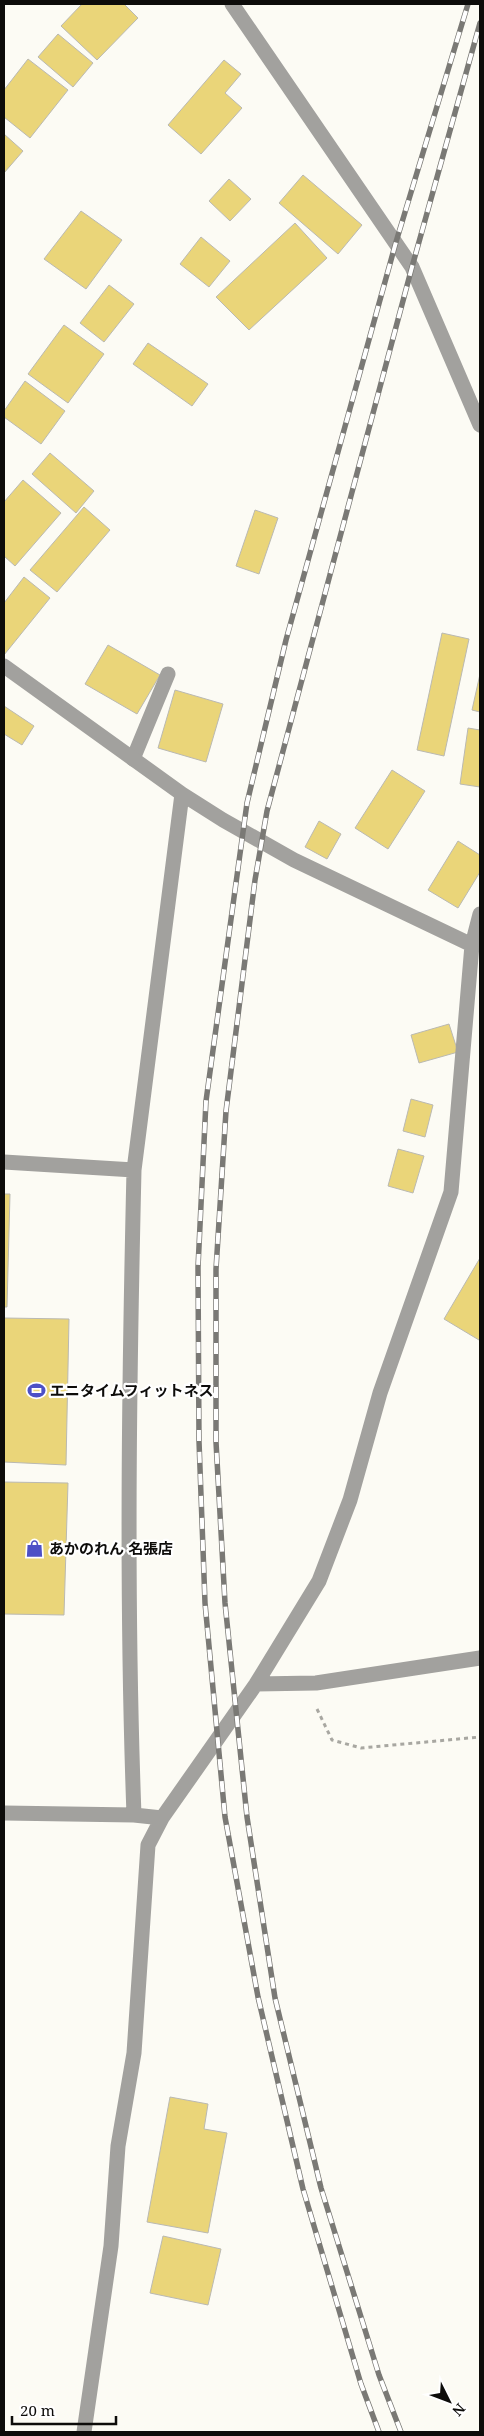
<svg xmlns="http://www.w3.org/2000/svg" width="484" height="2436" viewBox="0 0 484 2436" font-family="'Noto Serif','Noto Sans JP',serif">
<rect width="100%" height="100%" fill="#fcfbf4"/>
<path fill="#ead579" stroke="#bab9b2" d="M 82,4 L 124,4 L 138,18 L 97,60 L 61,26 Z
M 58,34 L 93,63 L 73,87 L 38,57 Z
M 28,59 L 68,90 L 30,138 L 4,117 L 4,90 Z
M 224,60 L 241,74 L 225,93 L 242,108 L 201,154 L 168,125 Z
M 4,134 L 23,151 L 4,173 Z
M 303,175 L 362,225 L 338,254 L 279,203 Z
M 229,179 L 251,199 L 230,221 L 209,201 Z
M 81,211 L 122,240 L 86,289 L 44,259 Z
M 295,223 L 327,258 L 249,330 L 216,297 Z
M 201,237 L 230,261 L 209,287 L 180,264 Z
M 109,285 L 134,304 L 104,342 L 80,323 Z
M 64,325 L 104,354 L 68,403 L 28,374 Z
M 148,343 L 208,384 L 192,406 L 133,364 Z
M 25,381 L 65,411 L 41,444 L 4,417 L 4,411 Z
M 50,453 L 94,491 L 76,513 L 32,474 Z
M 23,480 L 61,513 L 15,566 L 4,556 L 4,502 Z
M 84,507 L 110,530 L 57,592 L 30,570 Z
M 255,510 L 278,518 L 259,574 L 236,566 Z
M 24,577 L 50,598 L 4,655 L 4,603 Z
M 442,633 L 469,639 L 444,756 L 417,750 Z
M 108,645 L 160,675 L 137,714 L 85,684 Z
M 480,674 L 480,712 L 472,710 Z
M 175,690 L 223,704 L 206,762 L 158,748 Z
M 4,706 L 34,726 L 22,745 L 4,734 Z
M 468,728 L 480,730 L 480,787 L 460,784 Z
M 392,770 L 425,791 L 388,849 L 355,828 Z
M 319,821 L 341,834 L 327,859 L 305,847 Z
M 458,841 L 480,855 L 480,872 L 458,908 L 428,890 Z
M 449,1024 L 458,1052 L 419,1063 L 411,1035 Z
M 411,1099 L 433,1105 L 425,1137 L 403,1131 Z
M 398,1149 L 424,1156 L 413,1193 L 388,1186 Z
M 4,1194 L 10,1194 L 7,1307 L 4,1307 Z
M 480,1258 L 480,1337 L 479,1340 L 444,1319 Z
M 4,1318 L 69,1319 L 66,1465 L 4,1462 Z
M 4,1482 L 68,1483 L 64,1615 L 4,1614 Z
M 170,2097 L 208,2104 L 204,2129 L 227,2133 L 208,2233 L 147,2222 Z
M 163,2236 L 221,2249 L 208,2305 L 150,2293 Z"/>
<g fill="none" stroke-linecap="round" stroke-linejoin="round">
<path stroke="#a8a7a1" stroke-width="3" stroke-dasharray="4 4" stroke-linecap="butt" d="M 317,1709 L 332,1740 L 361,1748 L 480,1737"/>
<path stroke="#a2a19e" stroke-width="15" d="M 133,759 L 168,674"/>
<path stroke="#a2a19e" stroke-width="15" d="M 232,4 L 412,267 L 480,425
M 4,666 L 182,794 L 223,820 L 294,860 L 472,945
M 4,1162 L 134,1170 C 129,1385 126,1600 134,1815
M 134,1170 L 182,794
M 256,1684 L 316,1683 L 480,1658
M 4,1813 L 134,1815 L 162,1818
M 84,2432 L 111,2246 L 118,2146 L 134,2053 L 148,1845 L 162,1818 L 256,1684 L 319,1581 L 350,1500 L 380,1393 L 451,1192 L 472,945 L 480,914"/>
<defs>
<path id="rail" d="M 379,2432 L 361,2384 L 303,2189 L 258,1997 L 225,1817 L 205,1603 L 199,1441 L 198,1267 L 206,1101 L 247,803 L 286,640 L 396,242 L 468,4
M 401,2432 L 379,2375 L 321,2188 L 275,1998 L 247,1817 L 225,1603 L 216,1442 L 216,1269 L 226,1111 L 255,880 L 267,811 L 412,267 L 480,23"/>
</defs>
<use href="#rail" stroke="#7a7975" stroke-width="5.5"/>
<use href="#rail" stroke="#fff" stroke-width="4" stroke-dasharray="11" stroke-linecap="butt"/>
</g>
<defs>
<symbol id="stadium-bare" viewBox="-9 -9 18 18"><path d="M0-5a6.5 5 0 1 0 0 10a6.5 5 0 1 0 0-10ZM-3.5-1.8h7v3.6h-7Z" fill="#4d50c6" stroke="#fff" stroke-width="2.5" paint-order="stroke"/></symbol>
<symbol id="shop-bare" viewBox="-9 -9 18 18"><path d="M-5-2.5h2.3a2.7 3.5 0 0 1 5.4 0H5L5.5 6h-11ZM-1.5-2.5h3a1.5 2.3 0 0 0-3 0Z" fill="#4d50c6" stroke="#fff" stroke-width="2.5" paint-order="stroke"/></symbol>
</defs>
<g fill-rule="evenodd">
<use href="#stadium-bare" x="24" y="1378" width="25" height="25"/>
<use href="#shop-bare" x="22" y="1536" width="25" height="25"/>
</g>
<g text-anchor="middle" stroke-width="4.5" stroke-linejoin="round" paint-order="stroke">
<g font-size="15" font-weight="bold" fill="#0d0c0a" stroke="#fff" text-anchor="start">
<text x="50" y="1396">エニタイムフィットネス</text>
<text x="49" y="1554">あかのれん 名張店</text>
</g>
</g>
<rect width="484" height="2436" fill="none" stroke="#0d0c0a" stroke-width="10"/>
<g transform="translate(449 2401) rotate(132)" stroke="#ffffff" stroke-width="4" paint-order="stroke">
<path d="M0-4L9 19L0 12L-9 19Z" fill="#0d0c0a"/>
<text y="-8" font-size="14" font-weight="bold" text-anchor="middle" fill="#0d0c0a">N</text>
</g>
<path d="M12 2416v8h104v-8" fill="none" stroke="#0d0c0a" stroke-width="2.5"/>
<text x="20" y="2416" font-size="15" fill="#0d0c0a" stroke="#ffffff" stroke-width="4" paint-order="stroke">20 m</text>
</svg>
